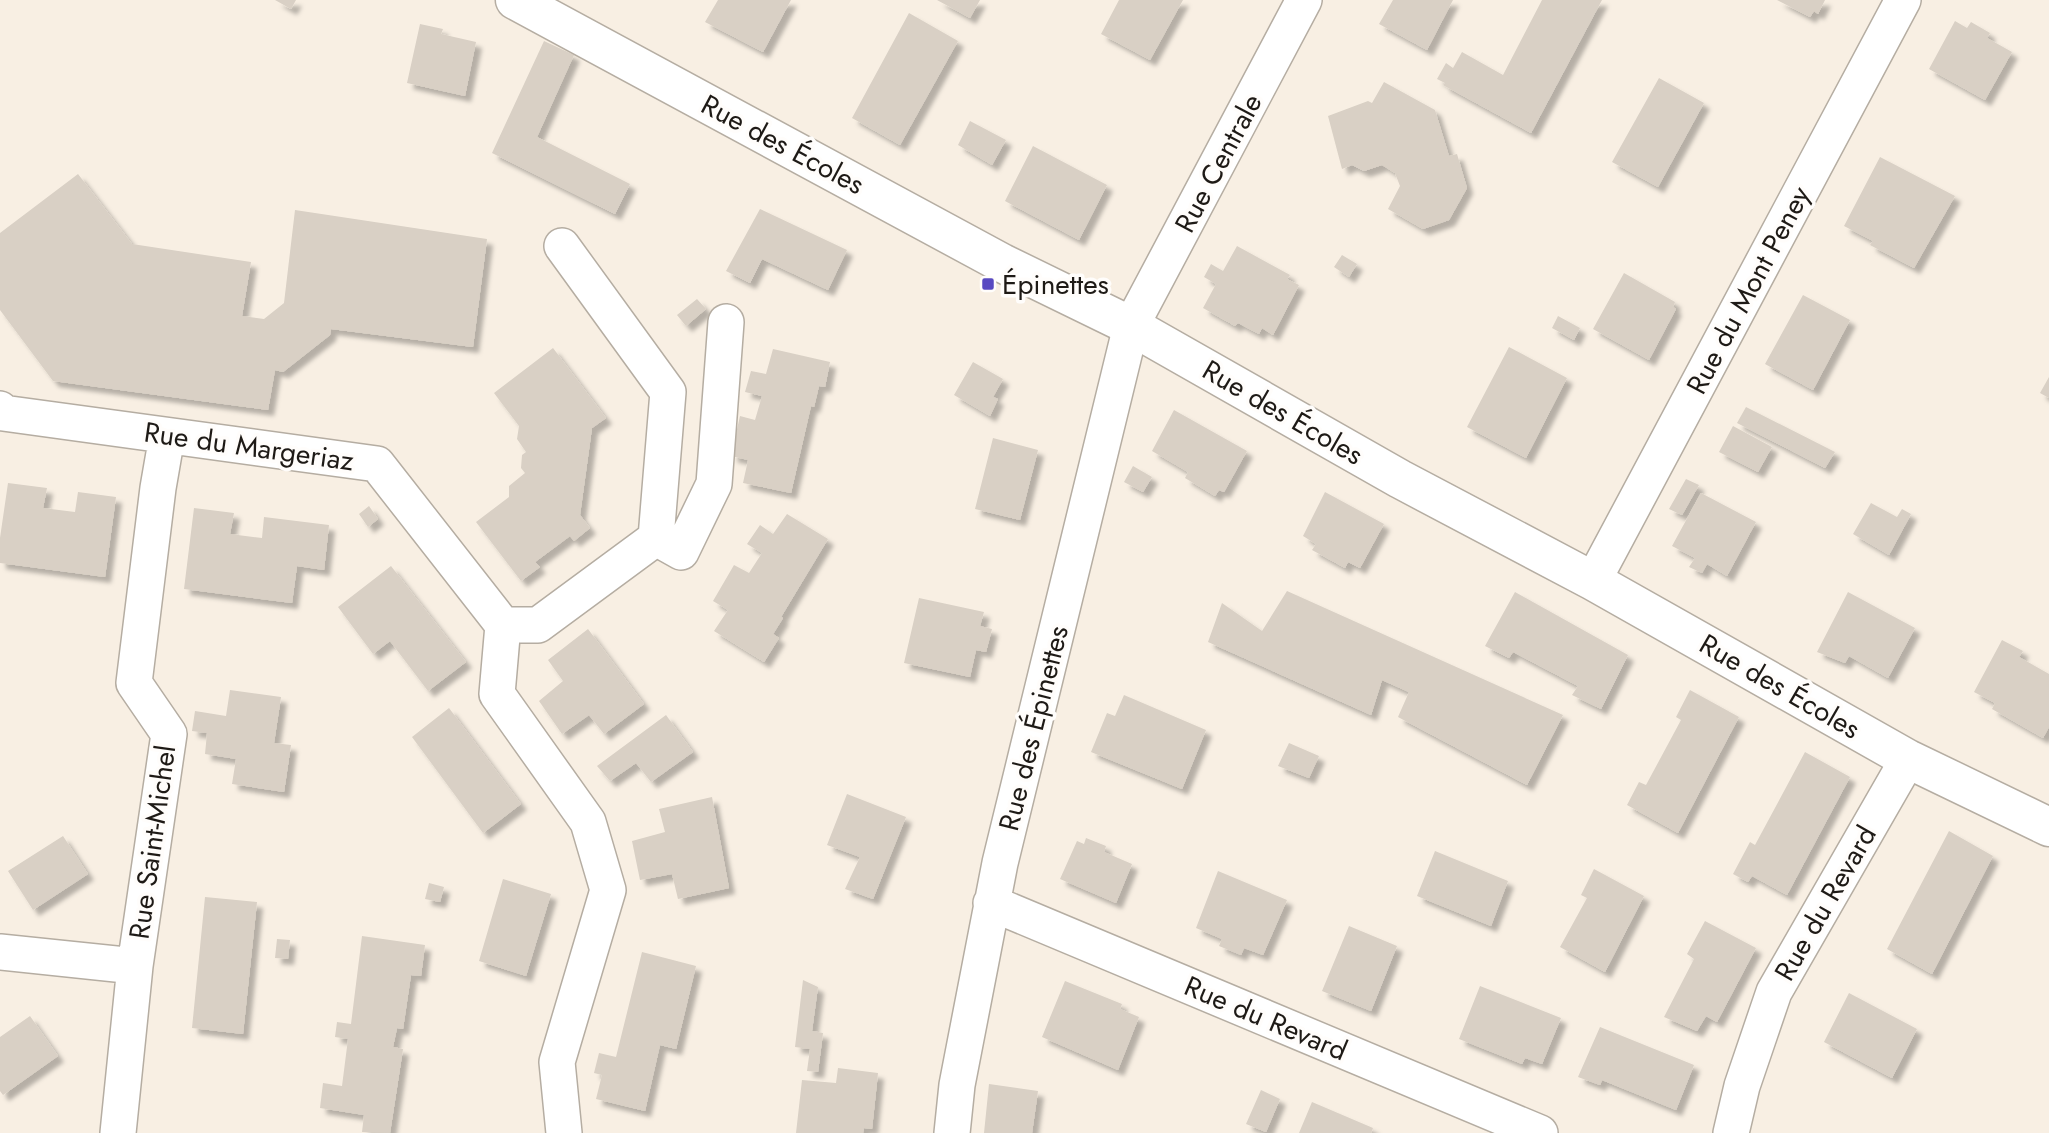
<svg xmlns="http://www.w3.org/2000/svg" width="2049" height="1133" viewBox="0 0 2049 1133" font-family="Jost,sans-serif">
<defs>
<filter id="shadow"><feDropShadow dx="6" dy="6" stdDeviation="2" flood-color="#0004"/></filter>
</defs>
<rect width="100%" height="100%" fill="#f8efe3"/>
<path fill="#d9d0c5" filter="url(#shadow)" d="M 275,0 L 296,0 L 291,9 Z
M 718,0 L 791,0 L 763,52 L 705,22 Z
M 937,0 L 980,0 L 970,18 Z
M 1119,0 L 1183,0 L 1150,60 L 1101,34 Z
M 1393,0 L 1453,0 L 1427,50 L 1379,24 Z
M 1542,0 L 1602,0 L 1531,133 L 1443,85 L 1445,83 L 1437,79 L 1446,63 L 1453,68 L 1462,52 L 1503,75 Z
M 1777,0 L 1825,0 L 1818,14 L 1814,11 L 1810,17 Z
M 909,13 L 958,41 L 900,145 L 852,118 Z
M 1955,21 L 1967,28 L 1971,22 L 1990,33 L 1987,38 L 2012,52 L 1985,100 L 1929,69 Z
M 420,24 L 443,29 L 441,34 L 476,42 L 465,96 L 407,83 Z
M 544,41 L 574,55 L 537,137 L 630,184 L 615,214 L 492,153 Z
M 1659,78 L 1704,103 L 1658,187 L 1612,162 Z
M 1384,82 L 1435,110 L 1449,156 L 1457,154 L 1467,188 L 1449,220 L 1423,229 L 1388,209 L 1400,186 L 1395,173 L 1382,165 L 1364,171 L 1352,165 L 1342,169 L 1328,116 L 1368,101 L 1372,103 Z
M 970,121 L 1006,140 L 992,165 L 958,145 Z
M 1033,146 L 1107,185 L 1079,240 L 1005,201 Z
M 1880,157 L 1955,196 L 1914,268 L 1870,245 L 1873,241 L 1844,226 Z
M 78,174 L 132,244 L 251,262 L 242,316 L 264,319 L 284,303 L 295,210 L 487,239 L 473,347 L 331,329 L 330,335 L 283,372 L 275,370 L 268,410 L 53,381 L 0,310 L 0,233 Z
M 760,209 L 847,250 L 828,290 L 762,259 L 750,283 L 726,271 Z
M 1237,246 L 1290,275 L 1287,279 L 1299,285 L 1273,335 L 1262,328 L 1259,334 L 1238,323 L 1235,326 L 1203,308 L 1216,284 L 1204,277 L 1211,264 L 1223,271 Z
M 1342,255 L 1357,264 L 1349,277 L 1334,267 Z
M 1624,273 L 1675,302 L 1673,307 L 1676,309 L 1649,360 L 1593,329 Z
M 1803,295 L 1850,320 L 1813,390 L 1765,364 Z
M 697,299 L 706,309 L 686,326 L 677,315 Z
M 1558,316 L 1580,328 L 1574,340 L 1552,328 Z
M 1509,347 L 1567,378 L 1526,458 L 1467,427 Z
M 553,348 L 606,418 L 592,428 L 580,515 L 590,528 L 574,541 L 570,536 L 535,562 L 540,567 L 521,581 L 476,522 L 509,497 L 509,486 L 525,473 L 521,468 L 522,455 L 526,452 L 517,439 L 519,426 L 494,393 Z
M 773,349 L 830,362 L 825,387 L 819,386 L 814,407 L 811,406 L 791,493 L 743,483 L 748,460 L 731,456 L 740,416 L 755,420 L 762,396 L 745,392 L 751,371 L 766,374 Z
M 973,362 L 1003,379 L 993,397 L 998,399 L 990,416 L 954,395 Z
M 2049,377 L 2049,398 L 2040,393 Z
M 1746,407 L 1835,452 L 1825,468 L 1737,423 Z
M 1174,410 L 1247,451 L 1224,492 L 1219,490 L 1215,496 L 1185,478 L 1188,472 L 1152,451 Z
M 1733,426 L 1772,447 L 1758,472 L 1719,452 Z
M 993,438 L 1038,450 L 1020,520 L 975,509 Z
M 1133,466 L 1152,477 L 1143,492 L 1124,482 Z
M 1686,479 L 1699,485 L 1682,515 L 1669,509 Z
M 8,483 L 47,488 L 43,508 L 75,512 L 78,492 L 116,497 L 105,577 L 0,563 L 0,538 Z
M 1325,492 L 1384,524 L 1360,568 L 1348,562 L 1345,568 L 1312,550 L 1316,544 L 1303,536 Z
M 1701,493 L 1756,522 L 1727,576 L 1707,564 L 1702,573 L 1689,567 L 1695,558 L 1672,546 Z
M 1871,503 L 1897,517 L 1902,509 L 1911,514 L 1889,555 L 1853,534 Z
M 369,506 L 378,519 L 368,527 L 359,514 Z
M 194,508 L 234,513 L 230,534 L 262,538 L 264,517 L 329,525 L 324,570 L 297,566 L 292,603 L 184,589 Z
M 787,514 L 828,539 L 781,617 L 783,618 L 773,634 L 779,638 L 764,662 L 714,631 L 728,610 L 713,601 L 734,565 L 749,573 L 762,553 L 747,544 L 760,525 L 773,534 Z
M 391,566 L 466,662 L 428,691 L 390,641 L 373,654 L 338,607 Z
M 1287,591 L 1563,715 L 1527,785 L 1398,717 L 1409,692 L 1382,680 L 1371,715 L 1208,642 L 1222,603 L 1262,631 Z
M 1515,592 L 1628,655 L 1601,709 L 1572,695 L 1578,686 L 1513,652 L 1509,658 L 1485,646 Z
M 1848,592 L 1915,628 L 1888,678 L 1849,656 L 1845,663 L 1817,652 Z
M 919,598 L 984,612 L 980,626 L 992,629 L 986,652 L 976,650 L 970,677 L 904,663 Z
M 588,629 L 644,704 L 604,734 L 589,715 L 562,734 L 539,701 L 563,681 L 548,660 Z
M 2002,640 L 2023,651 L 2019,657 L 2049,674 L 2049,727 L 2043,738 L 1992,709 L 1995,703 L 1974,692 Z
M 230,690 L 281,697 L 274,743 L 291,745 L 284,792 L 232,784 L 236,759 L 205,754 L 207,733 L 192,731 L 195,711 L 226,716 Z
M 1690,690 L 1739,717 L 1678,833 L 1627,805 L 1639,782 L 1646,785 L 1681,720 L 1676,717 Z
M 1124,695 L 1206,730 L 1182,789 L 1091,752 L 1107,713 L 1115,716 Z
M 449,708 L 521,804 L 483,833 L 412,737 Z
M 666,715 L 693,752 L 651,782 L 636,763 L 610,781 L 597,766 Z
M 1289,743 L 1319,756 L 1309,778 L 1278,766 Z
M 1805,752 L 1850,777 L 1787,895 L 1752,876 L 1748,882 L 1733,874 L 1750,842 L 1755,845 Z
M 847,794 L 906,817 L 873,899 L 845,889 L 860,857 L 827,845 Z
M 712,797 L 729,888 L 678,899 L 672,874 L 640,880 L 632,841 L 665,832 L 659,809 Z
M 1949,831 L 1993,856 L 1932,974 L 1887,949 Z
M 63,836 L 88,874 L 33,910 L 8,871 Z
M 1086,838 L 1106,846 L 1104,852 L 1132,864 L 1116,903 L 1060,879 L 1077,841 L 1084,844 Z
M 1435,851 L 1508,881 L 1491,926 L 1417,896 Z
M 1594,869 L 1644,896 L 1605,972 L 1560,947 L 1587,898 L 1581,895 Z
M 1218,871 L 1287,900 L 1263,955 L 1244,948 L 1241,955 L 1219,946 L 1222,939 L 1196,928 Z
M 503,879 L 551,894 L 526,976 L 479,961 Z
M 429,883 L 444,887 L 440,902 L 425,899 Z
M 205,897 L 257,902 L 243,1034 L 192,1028 Z
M 1705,921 L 1756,948 L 1717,1022 L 1706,1016 L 1697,1031 L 1664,1017 L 1694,959 L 1687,954 Z
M 1349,926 L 1397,946 L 1371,1011 L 1322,991 Z
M 362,936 L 425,945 L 421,976 L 411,975 L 403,1029 L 397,1028 L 393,1047 L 403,1049 L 390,1133 L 362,1132 L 364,1115 L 320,1108 L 323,1083 L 342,1086 L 348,1039 L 335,1037 L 337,1022 L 351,1024 Z
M 277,939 L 290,940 L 288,959 L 275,958 Z
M 642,952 L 696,966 L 676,1049 L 660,1045 L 645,1111 L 596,1099 L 602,1075 L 594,1073 L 599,1053 L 616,1057 Z
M 803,980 L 818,987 L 812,1031 L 823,1033 L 818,1072 L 807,1071 L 810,1049 L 795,1047 Z
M 1065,981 L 1122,1004 L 1120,1009 L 1139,1017 L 1118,1070 L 1042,1037 Z
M 1480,986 L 1561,1018 L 1542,1064 L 1525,1058 L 1522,1064 L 1459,1039 Z
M 1849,993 L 1917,1029 L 1892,1078 L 1824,1042 Z
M 30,1016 L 58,1056 L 3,1095 L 0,1091 L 0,1037 Z
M 1600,1027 L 1694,1065 L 1676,1110 L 1602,1080 L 1600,1085 L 1578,1077 Z
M 838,1068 L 878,1073 L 872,1129 L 864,1128 L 863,1133 L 796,1133 L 802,1080 L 836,1083 Z
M 989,1084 L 1038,1091 L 1032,1133 L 984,1133 Z
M 1261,1090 L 1280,1099 L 1266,1132 L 1246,1124 Z
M 1312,1102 L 1373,1128 L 1371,1133 L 1299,1133 Z"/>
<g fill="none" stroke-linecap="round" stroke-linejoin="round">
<defs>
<path id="minor" d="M 562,246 L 668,392 L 656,538
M 0,409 L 3,413 L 377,464 L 503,625 L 497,694 L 588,822 L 608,890 L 557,1062 L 564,1133
M 1593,581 L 1903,0
M 503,625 L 538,625 L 656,538 L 681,552 L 714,484 L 726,322
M 991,903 L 1540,1133
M 0,952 L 135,966
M 118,1133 L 135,966 L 169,734 L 134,683 L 158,488 L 167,436
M 952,1133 L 957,1085 L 1000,863 L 1131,326 L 1304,0
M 1731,1133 L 1742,1086 L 1774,992 L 1908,759"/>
<path id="tertiary" d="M 515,0 L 1002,263 L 1131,326 L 1400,479 L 1593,581 L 1908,759 L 2049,827"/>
</defs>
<use href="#minor" stroke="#b5ada2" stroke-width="38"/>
<use href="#tertiary" stroke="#b5ada2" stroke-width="41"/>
<use href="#minor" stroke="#fff" stroke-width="35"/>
<use href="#tertiary" stroke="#fff" stroke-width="38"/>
</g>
<rect fill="#5849c1" stroke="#fffdfb" stroke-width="2.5" x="981" y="277" width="14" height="14" rx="3.5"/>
<g text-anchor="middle" stroke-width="7" stroke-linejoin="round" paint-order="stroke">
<g font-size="28" fill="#1e1a16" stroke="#fffdfb">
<text transform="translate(783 144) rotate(28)" y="10">Rue des Écoles</text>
<text transform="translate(1218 163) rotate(-62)" y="10">Rue Centrale</text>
<text transform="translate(1748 290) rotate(-62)" y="10">Rue du Mont Peney</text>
<text transform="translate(1283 412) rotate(30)" y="10">Rue des Écoles</text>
<text transform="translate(249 446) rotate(8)" y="10">Rue du Margeriaz</text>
<text transform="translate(1780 686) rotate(30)" y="10">Rue des Écoles</text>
<text transform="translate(1033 728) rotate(-76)" y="10">Rue des Épinettes</text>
<text transform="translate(152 842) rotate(-82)" y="10">Rue Saint-Michel</text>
<text transform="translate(1825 903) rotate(-60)" y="10">Rue du Revard</text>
<text transform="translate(1266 1018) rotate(23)" y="10">Rue du Revard</text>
</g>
<g font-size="28" fill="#1e1a16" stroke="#fffdfb" text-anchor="start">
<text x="1002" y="294">Épinettes</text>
</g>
</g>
</svg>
